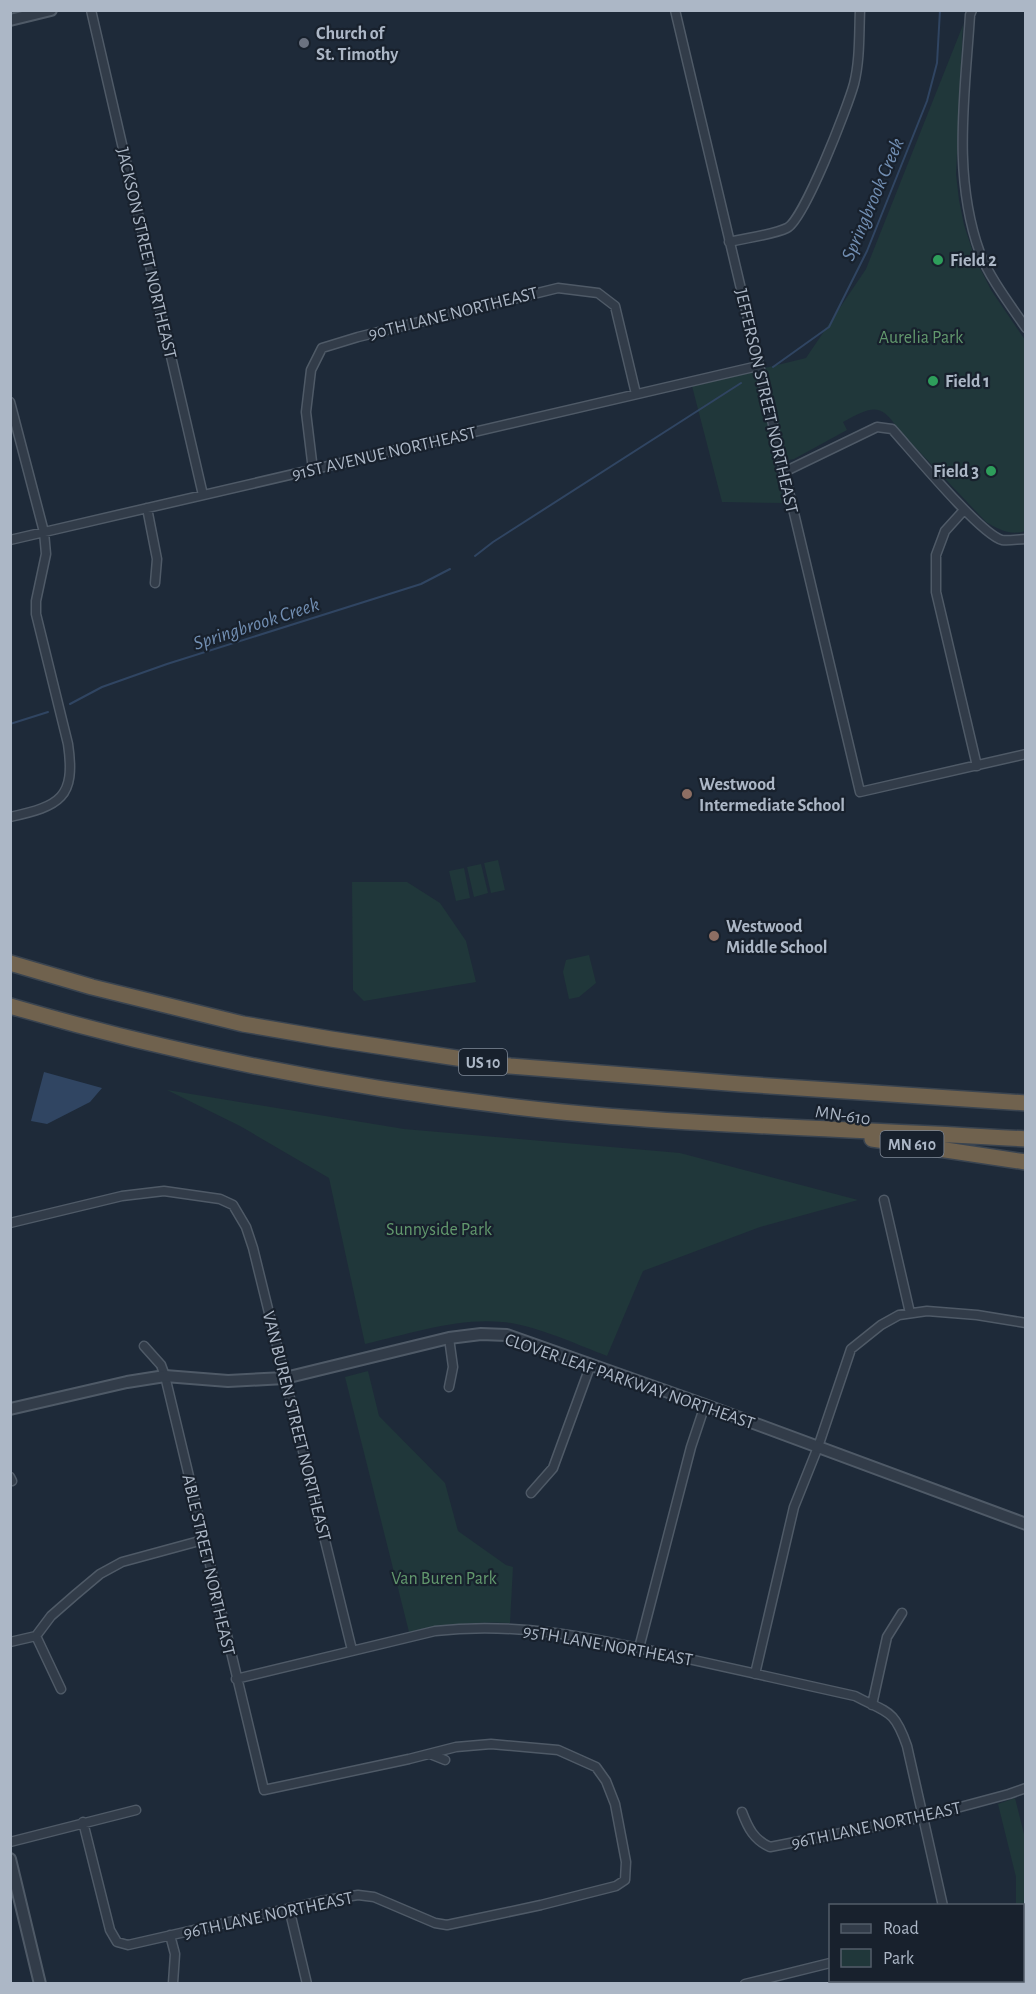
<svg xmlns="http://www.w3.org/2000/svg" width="1036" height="1994" viewBox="0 0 1036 1994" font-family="'Alegreya Sans',sans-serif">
<rect width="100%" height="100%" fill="#1e2a39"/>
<path fill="#20373a" d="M 963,25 L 956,174 L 959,200 L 964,225 L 975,258 L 991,290 L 1025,340 L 1025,531 C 1010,536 998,529 986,522 L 897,428 C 880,400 868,409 843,422 L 847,430 L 794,459 L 774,463 L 784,503 L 722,502 L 692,386 L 806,358 L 866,269 Z
M 498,860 L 505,890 L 491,893 L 484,863 Z
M 481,864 L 488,893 L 474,897 L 467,867 Z
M 464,868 L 470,898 L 456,901 L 449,871 Z
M 352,882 L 407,882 L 440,903 L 466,941 L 476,982 L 364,1001 L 353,990 Z
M 589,955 L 596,983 L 579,997 L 569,999 L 563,972 L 566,960 Z
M 167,1090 L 404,1129 L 680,1153 L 858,1200 L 760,1227 L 643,1271 L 607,1356 C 578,1345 532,1324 502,1322 C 456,1318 410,1334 365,1344 L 329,1178 L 240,1126 Z
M 368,1371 L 379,1416 L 445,1483 L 458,1531 L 506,1565 L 513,1567 L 510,1623 C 476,1621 443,1625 409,1632 L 345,1377 Z
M 1015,1798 L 1026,1842 L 1025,1983 L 982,1983 L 984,1981 L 1022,1980 L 1022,1906 L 1016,1905 L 1016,1877 L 998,1804 Z"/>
<path fill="#304562" d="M 44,1072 L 102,1088 L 90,1102 L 47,1124 L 31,1121 Z"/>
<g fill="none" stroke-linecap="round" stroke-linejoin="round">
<path stroke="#304562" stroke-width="2" d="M 773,367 L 829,327 L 867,251 L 927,101 L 937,63 L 940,10
M 475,556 L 493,542 L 741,383
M 70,704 L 102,687 L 167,664 L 421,584 L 450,569
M 10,724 L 48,712"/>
<defs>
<path id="minor" d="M 91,10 L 203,495
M 675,10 L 860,792 L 1026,754
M 972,10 L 970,15 C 965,95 952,176 980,253 C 989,277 1011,306 1026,328
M 729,242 C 745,238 773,235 787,228 C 804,220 848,106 854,84 C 860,60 859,35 860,10
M 10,402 L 44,532 L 46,554 L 36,601 L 36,614 L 68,744 C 76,798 60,806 10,817
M 313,470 L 306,412 L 311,370 L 322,348 L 358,337 L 558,288 L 598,293 L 615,306 L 636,394
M 784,472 L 877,427 L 892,429 C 911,450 980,534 1002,540 C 1009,541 1019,539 1026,539
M 147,508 L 157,559 L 155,583
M 964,510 L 945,531 L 936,555 L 936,592 L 977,766
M 10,540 L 758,366
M 884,1200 L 910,1313
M 10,1223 L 122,1196 L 164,1191 L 220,1199 L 233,1205 L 246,1227 L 253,1248 L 352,1650
M 449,1387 L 453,1367 L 449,1338
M 10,1477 L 12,1481
M 531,1493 L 553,1468 L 591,1364
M 36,1636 L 61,1689
M 10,1642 L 36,1636 L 51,1616 L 75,1595 L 100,1574 L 122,1562 L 203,1540
M 639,1648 L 691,1447 L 705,1405
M 755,1674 L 794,1507 L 818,1447 L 851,1349 L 881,1325 L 899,1315 L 927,1311 L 977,1315 L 1026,1323
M 236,1679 L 435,1631 C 520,1621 597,1639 680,1657 C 738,1670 797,1683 855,1696 C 887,1713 894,1708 907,1746 L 943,1906
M 872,1705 L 887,1637 L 902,1613
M 430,1754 L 445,1760
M 742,1812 C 748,1828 754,1840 770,1847 L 923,1817 L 1009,1794 L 1026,1788
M 83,1822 L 110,1930 L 117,1942 L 128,1945 L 321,1901 L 358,1895 L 374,1897 L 435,1923 L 447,1925 L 541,1905 L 616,1886 L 625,1880 L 626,1862 L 615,1804 L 606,1781 L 596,1767 L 558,1750 L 491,1744 L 456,1747 L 409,1759 L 264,1790 L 165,1376 L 161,1365 L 144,1346
M 10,1842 L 136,1810
M 289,1908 L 307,1984
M 170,1935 L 175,1954 L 173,1983
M 745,1984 L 830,1963
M 914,1984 L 915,1980"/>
<path id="tertiary" d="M 10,20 L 51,10
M 10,1409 L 127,1382 L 165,1376 L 228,1381 L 285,1378 L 449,1338 L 481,1334 L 507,1335 L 705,1405 L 1026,1524
M 10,1859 L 40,1984"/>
<path id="motorway" d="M 10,963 L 92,987 L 243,1024 L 331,1039 L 510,1066 L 741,1084 L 1026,1103
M 10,1006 C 191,1059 375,1093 562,1112 C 716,1127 871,1129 1026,1139
M 872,1139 L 1026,1162"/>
</defs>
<use href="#minor" stroke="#4f5a67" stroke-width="11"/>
<use href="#tertiary" stroke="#4f5a67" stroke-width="14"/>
<use href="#motorway" stroke="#3a4450" stroke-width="18"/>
<use href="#minor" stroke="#323c49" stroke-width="8"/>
<use href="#tertiary" stroke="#323c49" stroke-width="10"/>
<use href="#motorway" stroke="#70624e" stroke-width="15"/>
</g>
<circle fill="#6b7280" stroke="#18212d" stroke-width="2" cx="304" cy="43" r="6"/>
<g fill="#2e9e5b" stroke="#18212d" stroke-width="2">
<circle cx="938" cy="260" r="6"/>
<circle cx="933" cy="381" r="6"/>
<circle cx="991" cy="471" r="6"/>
</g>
<g fill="#8d6e63" stroke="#18212d" stroke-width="2">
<circle cx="687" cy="794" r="6"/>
<circle cx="714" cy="936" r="6"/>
</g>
<g text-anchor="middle" stroke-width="4.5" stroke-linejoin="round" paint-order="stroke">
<g fill="#18212d" stroke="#808a98" stroke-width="1.5">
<rect x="459" y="1049" width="48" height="26" rx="4.5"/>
<rect x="880.5" y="1131" width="63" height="26" rx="4.5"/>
</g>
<g font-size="16" font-weight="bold" fill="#acb7c6">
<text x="483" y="1068">US 10</text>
<text x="912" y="1150">MN 610</text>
</g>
<g font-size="18" font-weight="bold" fill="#acb7c6" stroke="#18212d" text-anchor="start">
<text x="316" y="39">Church of<tspan x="316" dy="21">St. Timothy</tspan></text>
<text x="950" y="266">Field 2</text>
<text x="945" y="387">Field 1</text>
<text x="979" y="477" text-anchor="end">Field 3</text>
<text x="699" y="790">Westwood<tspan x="699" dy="21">Intermediate School</tspan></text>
<text x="726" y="932">Westwood<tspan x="726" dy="21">Middle School</tspan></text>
</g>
<g font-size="18" fill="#acb7c6" stroke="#18212d">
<text transform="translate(147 253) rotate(77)" y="6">JACKSON STREET NORTHEAST</text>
<text transform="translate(453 313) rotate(-14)" y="6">90TH LANE NORTHEAST</text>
<text transform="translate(767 401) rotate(77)" y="6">JEFFERSON STREET NORTHEAST</text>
<text transform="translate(384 453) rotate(-13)" y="6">91ST AVENUE NORTHEAST</text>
<text transform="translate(843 1115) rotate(8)" y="6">MN-610</text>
<text transform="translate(630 1381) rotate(19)" y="6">CLOVER LEAF PARKWAY NORTHEAST</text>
<text transform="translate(297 1426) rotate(76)" y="6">VAN BUREN STREET NORTHEAST</text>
<text transform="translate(209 1565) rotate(77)" y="6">ABLE STREET NORTHEAST</text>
<text transform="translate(608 1645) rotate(10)" y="6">95TH LANE NORTHEAST</text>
<text transform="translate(876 1825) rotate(-12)" y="6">96TH LANE NORTHEAST</text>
<text transform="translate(268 1915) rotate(-12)" y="6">96TH LANE NORTHEAST</text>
</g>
<g font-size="18" fill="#62986d" stroke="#18212d">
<text x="921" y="343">Aurelia Park</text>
<text x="439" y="1235">Sunnyside Park</text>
<text x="444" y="1584">Van Buren Park</text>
</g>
<g font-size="20" font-style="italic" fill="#718eb2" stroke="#18212d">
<text transform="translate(872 199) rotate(-67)" y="7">Springbrook Creek</text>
<text transform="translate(256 623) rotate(-18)" y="7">Springbrook Creek</text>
</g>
</g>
<rect width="1036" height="1994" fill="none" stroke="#acb7c6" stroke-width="24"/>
<rect x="829" y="1904" width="195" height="78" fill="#18212d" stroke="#535d6a" stroke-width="1.5"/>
<rect x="841" y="1924" width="30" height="9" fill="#323c49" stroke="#535d6a" stroke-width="1.5"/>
<text x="883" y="1934" font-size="18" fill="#acb7c6">Road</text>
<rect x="841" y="1949" width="30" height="18" fill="#20373a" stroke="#535d6a" stroke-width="1.5"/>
<text x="883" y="1964" font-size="18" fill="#acb7c6">Park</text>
</svg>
